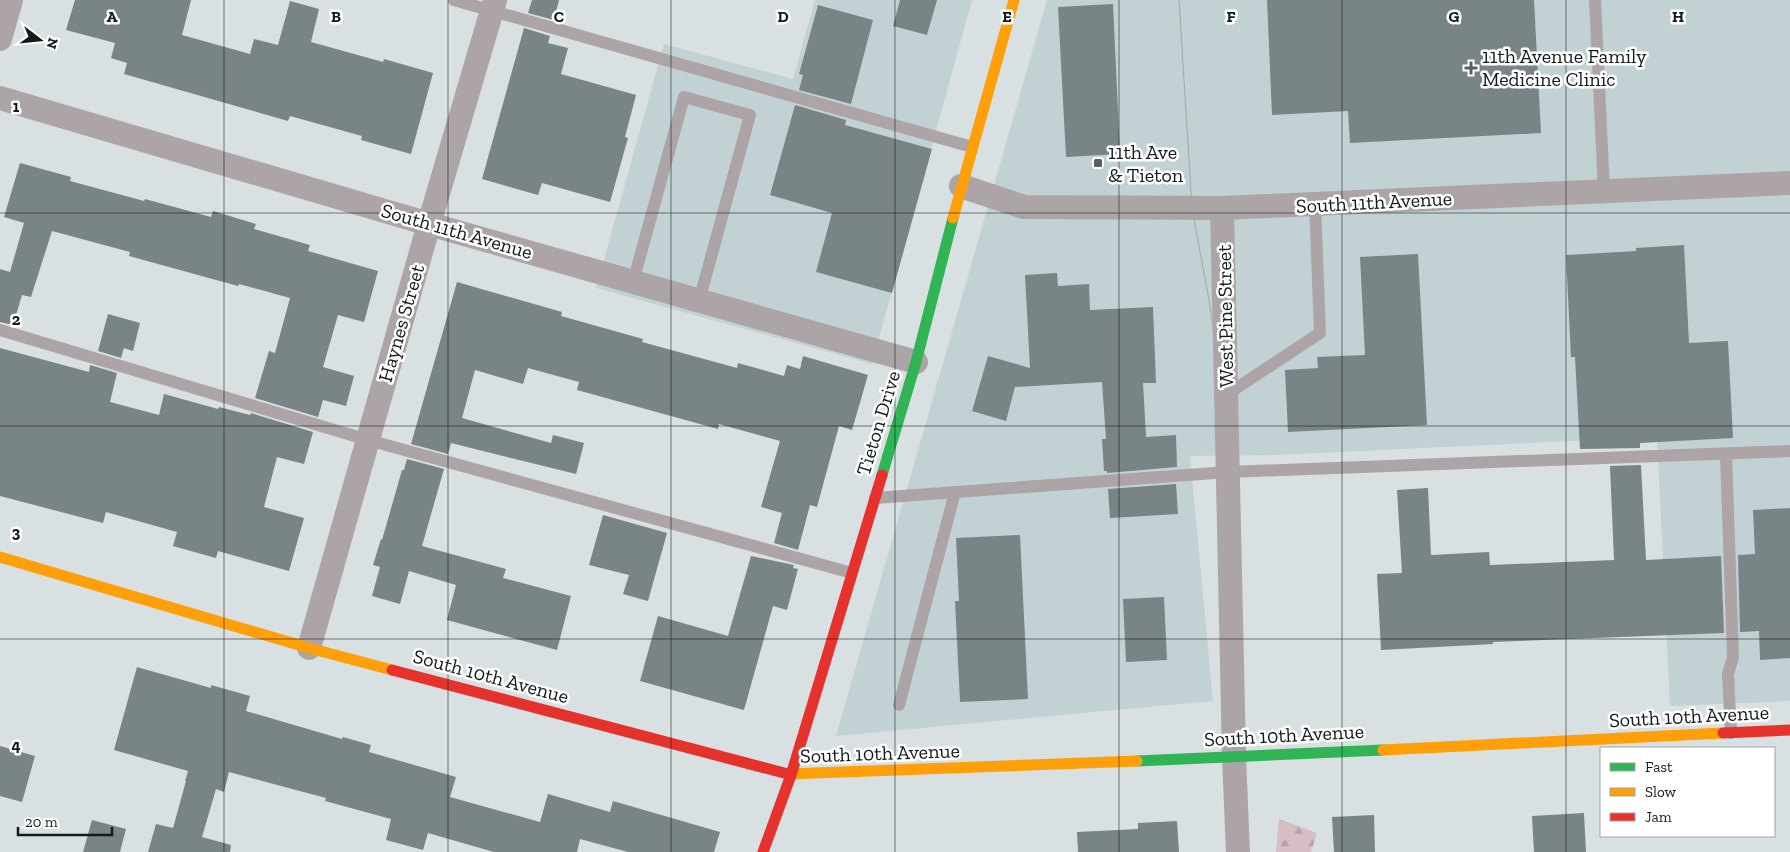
<svg xmlns="http://www.w3.org/2000/svg" width="1790" height="852" viewBox="0 0 1790 852" font-family="'Zilla Slab',serif">
<defs>
<pattern id="forest-firs" width="22" height="20" patternUnits="userSpaceOnUse" patternTransform="scale(1.25)"><rect width="22" height="20" fill="#d5bfc4"/><path d="M5 1l3.5 6h-7zM16 11l3.5 6h-7z" fill="#b6a4a8"/></pattern>
</defs>
<rect width="100%" height="100%" fill="#d8e0e2"/>
<path fill="#c2d2d4" d="M 815,0 L 972,0 L 872,364 L 596,288 L 664,44 L 793,79 Z
M 1047,0 L 1790,0 L 1790,701 L 1670,706 L 1657,437 L 1277,455 L 1190,456 L 1213,701 L 836,736 Z"/>
<path fill="url(#forest-firs)" d="M 1279,819 L 1317,833 L 1311,852 L 1276,852 Z"/>
<path fill="#788486" d="M 75,0 L 191,0 L 182,35 L 250,54 L 254,39 L 278,45 L 290,1 L 319,9 L 311,42 L 383,62 L 384,59 L 433,73 L 411,154 L 361,140 L 362,136 L 290,116 L 288,121 L 124,74 L 127,63 L 111,58 L 115,43 L 66,30 Z
M 532,0 L 559,0 L 554,20 L 528,13 Z
M 900,0 L 937,0 L 927,35 L 893,26 Z
M 1267,0 L 1534,0 L 1541,133 L 1350,143 L 1348,111 L 1272,115 Z
M 1113,4 L 1120,154 L 1066,157 L 1058,7 Z
M 818,5 L 873,20 L 851,104 L 799,90 L 803,75 L 799,74 Z
M 524,28 L 550,36 L 548,43 L 568,48 L 561,74 L 636,95 L 625,137 L 628,138 L 610,202 L 542,183 L 538,195 L 482,179 Z
M 795,105 L 846,120 L 845,125 L 932,149 L 892,293 L 816,272 L 832,213 L 770,195 Z
M 20,163 L 71,177 L 70,181 L 144,201 L 145,199 L 211,217 L 213,211 L 256,224 L 254,229 L 310,245 L 308,251 L 378,271 L 364,322 L 338,315 L 323,367 L 354,376 L 346,406 L 323,400 L 318,417 L 255,398 L 269,351 L 275,353 L 290,298 L 239,284 L 238,286 L 129,256 L 130,252 L 52,231 L 31,297 L 22,295 L 13,325 L 0,322 L 0,269 L 10,272 L 24,223 L 4,217 Z
M 1684,245 L 1689,343 L 1728,341 L 1733,438 L 1640,443 L 1640,448 L 1580,449 L 1575,357 L 1571,357 L 1566,255 L 1636,251 L 1636,248 Z
M 1418,254 L 1427,425 L 1288,432 L 1285,370 L 1318,368 L 1317,357 L 1365,355 L 1360,257 Z
M 1057,273 L 1058,286 L 1089,284 L 1090,310 L 1153,307 L 1156,383 L 1143,383 L 1146,437 L 1176,435 L 1177,467 L 1107,473 L 1107,471 L 1104,471 L 1102,439 L 1106,439 L 1102,382 L 1015,387 L 1006,421 L 972,411 L 988,356 L 1030,368 L 1025,275 Z
M 457,282 L 562,312 L 561,316 L 643,339 L 642,342 L 737,368 L 738,363 L 784,376 L 787,365 L 800,369 L 803,356 L 868,375 L 852,430 L 839,426 L 817,507 L 810,505 L 798,550 L 774,543 L 782,513 L 761,507 L 780,441 L 719,424 L 718,429 L 577,390 L 579,382 L 528,368 L 523,384 L 475,370 L 462,418 L 551,443 L 553,435 L 584,443 L 576,474 L 451,443 L 448,454 L 411,444 Z
M 108,314 L 140,323 L 133,351 L 124,348 L 121,358 L 98,351 Z
M 0,348 L 89,372 L 90,365 L 117,373 L 110,402 L 159,415 L 164,394 L 218,409 L 219,407 L 250,415 L 251,413 L 313,432 L 304,464 L 277,457 L 264,507 L 304,518 L 289,571 L 218,551 L 216,558 L 173,546 L 177,532 L 106,512 L 103,523 L 0,496 Z
M 407,459 L 444,469 L 422,546 L 506,569 L 503,578 L 571,596 L 557,650 L 447,620 L 456,585 L 409,571 L 400,604 L 372,596 L 380,567 L 373,565 L 381,539 L 382,540 L 402,470 L 404,470 Z
M 1641,465 L 1646,560 L 1721,556 L 1724,633 L 1493,642 L 1493,644 L 1381,650 L 1377,574 L 1402,573 L 1397,490 L 1428,488 L 1431,555 L 1489,552 L 1490,565 L 1614,560 L 1610,466 Z
M 1176,484 L 1178,514 L 1110,518 L 1108,489 Z
M 1790,508 L 1790,658 L 1760,660 L 1759,631 L 1740,632 L 1738,555 L 1755,554 L 1753,510 Z
M 603,515 L 667,533 L 648,601 L 623,594 L 629,575 L 589,565 Z
M 1020,535 L 1028,699 L 960,702 L 955,601 L 959,601 L 956,538 Z
M 751,556 L 794,565 L 793,568 L 798,569 L 787,610 L 773,606 L 744,710 L 640,681 L 658,616 L 728,636 Z
M 1164,597 L 1167,660 L 1126,662 L 1123,599 Z
M 137,667 L 211,688 L 211,685 L 250,696 L 246,711 L 342,739 L 343,737 L 371,745 L 369,752 L 456,777 L 450,797 L 540,822 L 548,794 L 610,812 L 613,801 L 720,832 L 714,852 L 628,852 L 580,839 L 577,852 L 494,852 L 428,833 L 423,850 L 386,840 L 391,819 L 325,801 L 326,798 L 229,772 L 224,792 L 216,789 L 202,837 L 231,845 L 230,852 L 148,852 L 156,824 L 173,828 L 186,781 L 185,781 L 188,771 L 114,750 Z
M 0,746 L 35,756 L 22,802 L 0,796 Z
M 1584,813 L 1586,852 L 1534,852 L 1532,816 Z
M 1374,815 L 1375,852 L 1334,852 L 1332,817 Z
M 92,820 L 126,829 L 120,852 L 83,852 Z
M 1177,821 L 1179,852 L 1078,852 L 1077,832 L 1138,829 L 1138,823 Z"/>
<g fill="none" stroke-linecap="round" stroke-linejoin="round">
<path stroke="#aca4a6" stroke-width="12" d="M 454,0 L 972,147
M 1595,0 L 1604,191
M 633,282 L 684,97 L 750,115 L 699,301
M 0,330 L 368,440 L 852,573
M 1226,395 L 1320,333 L 1315,204
M 1726,454 L 1733,657 L 1728,674 L 1731,733
M 875,498 L 1228,472 L 1790,451
M 899,705 L 955,492"/>
<path stroke="#aca4a6" stroke-width="24" d="M 0,39 L 11,0
M 0,98 L 429,224 L 916,362
M 961,186 L 1024,207 L 1222,208 L 1790,183
M 1222,208 L 1234,757 L 1238,852
M 309,648 L 429,224 L 495,0"/>
<path stroke="#30b455" stroke-width="11" d="M 882,475 L 916,362 L 953,218
M 1137,761 L 1383,750"/>
<path stroke="#ff9f0a" stroke-width="11" d="M 953,218 L 1014,0
M 0,557 L 309,648 L 392,670
M 1383,750 L 1723,733
M 788,774 L 1137,761"/>
<path stroke="#e5322d" stroke-width="11" d="M 392,670 L 788,774
M 1723,733 L 1790,730
M 763,852 L 791,775 L 882,475"/>
<path stroke="#a7a6a7" stroke-width="1" d="M 1179,0 L 1192,208 L 1209,300 L 1227,423"/>
</g>
<path fill="none" stroke="#141919" stroke-width="1" stroke-opacity="0.55" d="M 224,0 L 224,852M 448,0 L 448,852M 671,0 L 671,852M 895,0 L 895,852M 1119,0 L 1119,852M 1342,0 L 1342,852M 1566,0 L 1566,852M 0,213 L 1790,213M 0,426 L 1790,426M 0,639 L 1790,639"/>
<g fill="#595f5f" stroke="#fff" stroke-width="2">
<path d="M1468.5 60.5h5v5h5v5h-5v5h-5v-5h-5v-5h5z"/>
<rect x="1093" y="158" width="10" height="10" rx="2.5"/>
</g>
<g text-anchor="middle" stroke-width="5" stroke-linejoin="round" paint-order="stroke">
<g font-size="20" fill="#141919" stroke="#fff" text-anchor="start">
<text x="1482" y="63">11th Avenue Family<tspan x="1482" dy="23">Medicine Clinic</tspan></text>
<text x="1108" y="159">11th Ave<tspan x="1108" dy="23">&amp; Tieton</tspan></text>
</g>
<g font-size="20" fill="#141919" stroke="#fff">
<text transform="translate(1374 202) rotate(-3)" y="7">South 11th Avenue</text>
<text transform="translate(457 231) rotate(16)" y="7">South 11th Avenue</text>
<text transform="translate(1225 316) rotate(-91)" y="7">West Pine Street</text>
<text transform="translate(401 323) rotate(-74)" y="7">Haynes Street</text>
<text transform="translate(878 423) rotate(-73)" y="7">Tieton Drive</text>
<text transform="translate(491 676) rotate(15)" y="7">South 10th Avenue</text>
<text transform="translate(1689 716) rotate(-3)" y="7">South 10th Avenue</text>
<text transform="translate(1284 735) rotate(-3)" y="7">South 10th Avenue</text>
<text transform="translate(880 753) rotate(-2)" y="7">South 10th Avenue</text>
</g>
</g>
<g font-size="16" text-anchor="middle" font-weight="bold" fill="#141919" stroke="#fff" stroke-width="5" stroke-linejoin="round" paint-order="stroke">
<text x="112" y="22">A</text>
<text x="336" y="22">B</text>
<text x="559" y="22">C</text>
<text x="783" y="22">D</text>
<text x="1007" y="22">E</text>
<text x="1231" y="22">F</text>
<text x="1454" y="22">G</text>
<text x="1678" y="22">H</text>
<text x="16" y="112">1</text>
<text x="16" y="325">2</text>
<text x="16" y="538">3</text>
<text x="16" y="751">4</text>
</g>
<rect x="1600" y="747" width="175" height="90" fill="#ffffff" stroke="#a1a3a3"/>
<rect x="1610" y="763" width="25" height="8" fill="#30b455" stroke="#a1a3a3"/>
<text x="1645" y="772" font-size="15" fill="#141919">Fast</text>
<rect x="1610" y="788" width="25" height="8" fill="#ff9f0a" stroke="#a1a3a3"/>
<text x="1645" y="797" font-size="15" fill="#141919">Slow</text>
<rect x="1610" y="813" width="25" height="8" fill="#e5322d" stroke="#a1a3a3"/>
<text x="1645" y="822" font-size="15" fill="#141919">Jam</text>
<g transform="translate(40 40) rotate(106)" stroke="#ffffff" stroke-width="4" paint-order="stroke">
<path d="M0-4L9 19L0 12L-9 19Z" fill="#141919"/>
<text y="-8" font-size="14" font-weight="bold" text-anchor="middle" fill="#141919">N</text>
</g>
<path d="M18 827v8h94v-8" fill="none" stroke="#141919" stroke-width="2.5"/>
<text x="25" y="827" font-size="15" fill="#141919" stroke="#ffffff" stroke-width="4" paint-order="stroke">20 m</text>
</svg>
